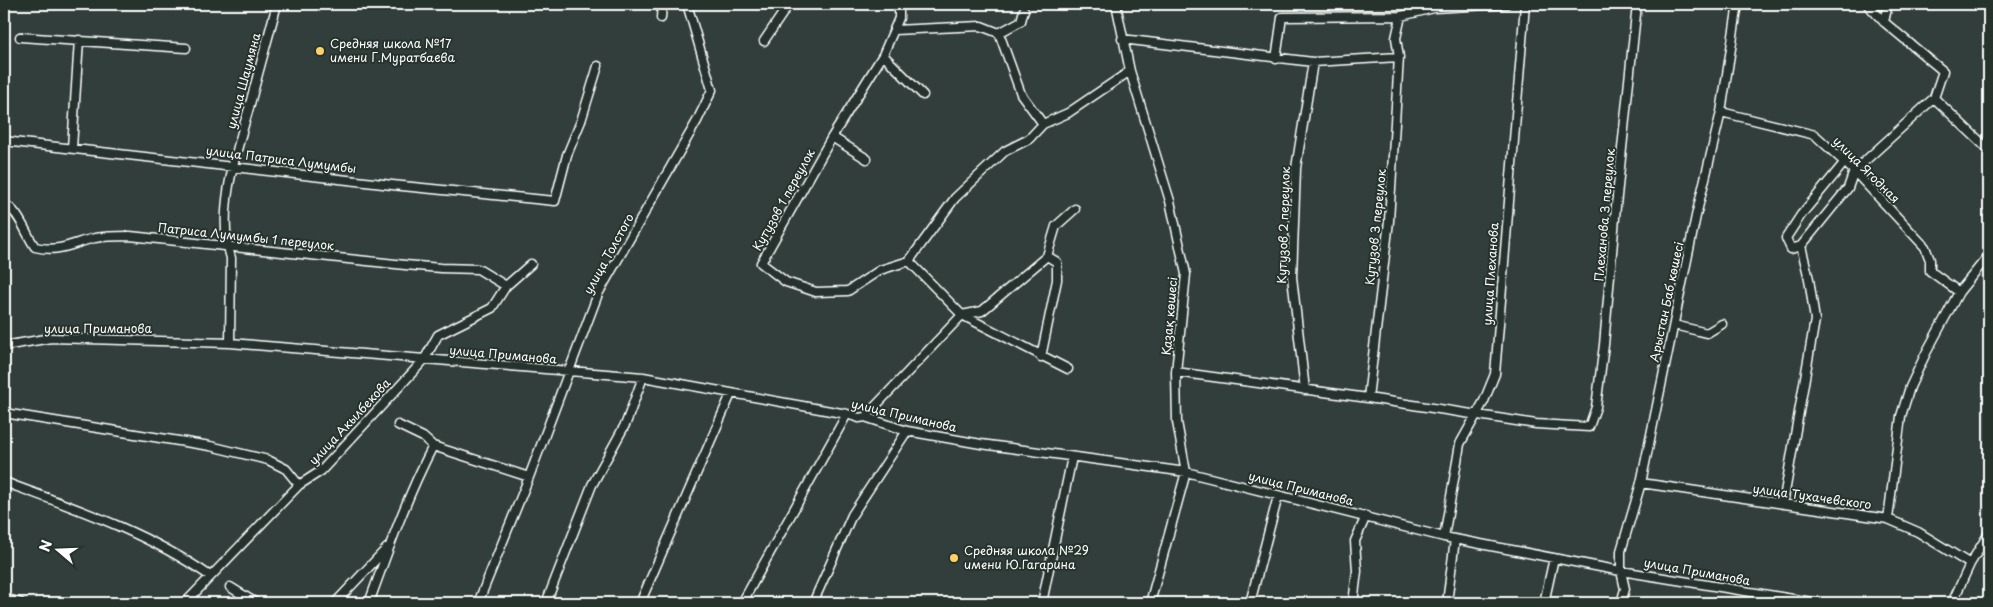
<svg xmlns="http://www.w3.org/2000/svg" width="1993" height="607" viewBox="0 0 1993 607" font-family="'Playpen Sans',sans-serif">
<rect width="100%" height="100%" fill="#323e3c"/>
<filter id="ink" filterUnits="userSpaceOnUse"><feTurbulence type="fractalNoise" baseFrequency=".02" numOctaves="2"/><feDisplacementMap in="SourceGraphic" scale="10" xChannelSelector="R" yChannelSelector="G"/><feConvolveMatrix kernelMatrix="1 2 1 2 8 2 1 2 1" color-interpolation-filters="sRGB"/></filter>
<g filter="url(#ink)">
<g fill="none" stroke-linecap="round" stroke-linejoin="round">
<defs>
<path id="minor" d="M 899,4 L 899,18 L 883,55 L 832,137 L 761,263 L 786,282 L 816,292 L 848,291 L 880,270 L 909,261 L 955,198 L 1005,151 L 1029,139 L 1043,124 L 1068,113 L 1130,71
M 1116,4 L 1130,71 L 1170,201 L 1186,274 L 1176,372 L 1177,422 L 1186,472 L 1150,603
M 1867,4 L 1884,22 L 1943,71 L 1934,98 L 1989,150
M 661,18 L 662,4
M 1884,22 L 1888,4
M 894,30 L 981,26 L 999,33 L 1021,21 L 1024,10
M 999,33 L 1021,94 L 1043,124
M 20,37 L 186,48
M 1122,39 L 1313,62 L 1399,57
M 764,41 L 789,4
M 883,55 L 923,95
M 1276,59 L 1282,17 L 1401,16 L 1434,8 L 1506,4
M 1721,112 L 1815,135 L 1854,171 L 1925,247 L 1930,260 L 1930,271 L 1959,292
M 832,137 L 867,159
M 4,141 L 392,185 L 555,201 L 567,155 L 581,121 L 598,66
M 72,148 L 79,40
M 1844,163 L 1801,215 L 1786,238 L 1791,249 L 1801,246 L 1848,188 L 1854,171 L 1934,98
M 4,205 C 17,207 27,236 35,247 C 60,253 72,243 95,238 C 106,236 119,236 130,236 L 405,265 L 441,268 L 478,269 L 506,286
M 909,261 L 962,315 L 1068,369
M 1674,325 L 1707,333 L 1722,324
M 230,343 L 231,258 C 216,212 236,153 249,108 C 258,73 268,38 277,4
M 4,346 L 51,338 L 230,343 L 643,377 L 847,414 L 859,418 L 865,417 L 907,431 L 981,444 L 1186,472 L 1444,537 L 1621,571 L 1818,603
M 1041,357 L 1057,280 L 1057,262 L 1047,256
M 1176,372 L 1368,398 L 1536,424 L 1589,427 L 1596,407 L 1604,345 L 1616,206 L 1637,4
M 1305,390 L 1292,277 L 1296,168 L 1313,62
M 1368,398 L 1389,221 L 1399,57 L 1396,38 L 1401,16
M 4,413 L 210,446 L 268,460 L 286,469 L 299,485
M 865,417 L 962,315 L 982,311 L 1047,256 L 1056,226 L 1075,209
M 398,425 L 423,437 L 433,446
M 4,482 C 75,508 148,533 210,576
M 1641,483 L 1888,519 L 1918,532 L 1970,564
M 1783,504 L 1815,320 L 1809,279 L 1801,246
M 1888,519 L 1901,416 L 1910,387 L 1926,353 L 1959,292 L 1989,255
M 1444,537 L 1460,444 L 1484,401 L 1495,374 L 1525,4
M 230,587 L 256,603
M 4,598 L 21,603
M 185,603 L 299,485 L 321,471 L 424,360 L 438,335 L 492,308 L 506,286 L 531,264
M 335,603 L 387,548
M 369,603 C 388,550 407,496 433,446 L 529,477
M 478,603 L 529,477 L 598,294 L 697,121 L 712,90 L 687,4
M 546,603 L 592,485 L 626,423 L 643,377
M 640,603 L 731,394
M 742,603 L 847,414
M 813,603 L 852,515 L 907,431
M 1042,603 L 1072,457
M 1250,603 L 1278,496
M 1353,603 L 1357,571 L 1355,541 L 1366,516
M 1447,603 L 1455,539
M 1544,603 L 1554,558
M 1621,603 L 1625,589 L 1621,571 L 1621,551 L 1641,483 L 1696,216 L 1721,112 L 1738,4
M 1952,603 L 1970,564 L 1989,533"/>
</defs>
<use href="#minor" stroke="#fff" stroke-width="11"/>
<use href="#minor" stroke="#26332d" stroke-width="8"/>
</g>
</g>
<g fill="#ffd166" stroke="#26332d" stroke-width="2">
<circle cx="320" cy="51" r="5"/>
<circle cx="954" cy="558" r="5"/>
</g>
<g text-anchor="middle" stroke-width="4" stroke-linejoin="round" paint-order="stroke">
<g font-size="12" fill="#fff" stroke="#26332d" text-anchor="start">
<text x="330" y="48">Средняя школа №17<tspan x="330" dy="14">имени Г.Муратбаева</tspan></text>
<text x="964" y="555">Средняя школа №29<tspan x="964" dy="14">имени Ю.Гагарина</tspan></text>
</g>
<g font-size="12" fill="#fff" stroke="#26332d">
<text transform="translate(244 81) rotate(-75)" y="4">улица Шаумяна</text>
<text transform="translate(281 160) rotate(7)" y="4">улица Патриса Лумумбы</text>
<text transform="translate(1866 170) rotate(45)" y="4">улица Ягодная</text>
<text transform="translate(784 200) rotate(-61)" y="4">Кутузов 1 переулок</text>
<text transform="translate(1605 215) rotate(-85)" y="4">Плеханова 3 переулок</text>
<text transform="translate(1284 225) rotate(-88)" y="4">Кутузов 2 переулок</text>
<text transform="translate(1376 227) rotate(-84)" y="4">Кутузов 3 переулок</text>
<text transform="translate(246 237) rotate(6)" y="4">Патриса Лумумбы 1 переулок</text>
<text transform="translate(609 254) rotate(-61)" y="4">улица Толстого</text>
<text transform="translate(1491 274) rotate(-86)" y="4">улица Плеханова</text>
<text transform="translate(1667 302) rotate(-78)" y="4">Арыстан Баб көшесі</text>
<text transform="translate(1170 316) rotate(-85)" y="4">Қазақ көшесі</text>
<text x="98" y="333">улица Приманова</text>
<text transform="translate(503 355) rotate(5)" y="4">улица Приманова</text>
<text transform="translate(904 416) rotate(13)" y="4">улица Приманова</text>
<text transform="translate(350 422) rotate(-47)" y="4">улица Акылбекова</text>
<text transform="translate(1301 489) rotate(14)" y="4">улица Приманова</text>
<text transform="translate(1812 497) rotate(8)" y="4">улица Тухачевского</text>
<text transform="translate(1697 572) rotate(10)" y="4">улица Приманова</text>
</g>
</g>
<rect width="1993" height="607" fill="none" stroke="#26332d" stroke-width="20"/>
<rect x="10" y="10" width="1973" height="587" fill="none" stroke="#fff" stroke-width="2" filter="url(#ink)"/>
<g transform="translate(58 550) rotate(289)" stroke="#26332d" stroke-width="4" paint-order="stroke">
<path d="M0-4L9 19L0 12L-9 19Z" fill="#ffffff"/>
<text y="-8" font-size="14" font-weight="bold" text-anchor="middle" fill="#ffffff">N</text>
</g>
</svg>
